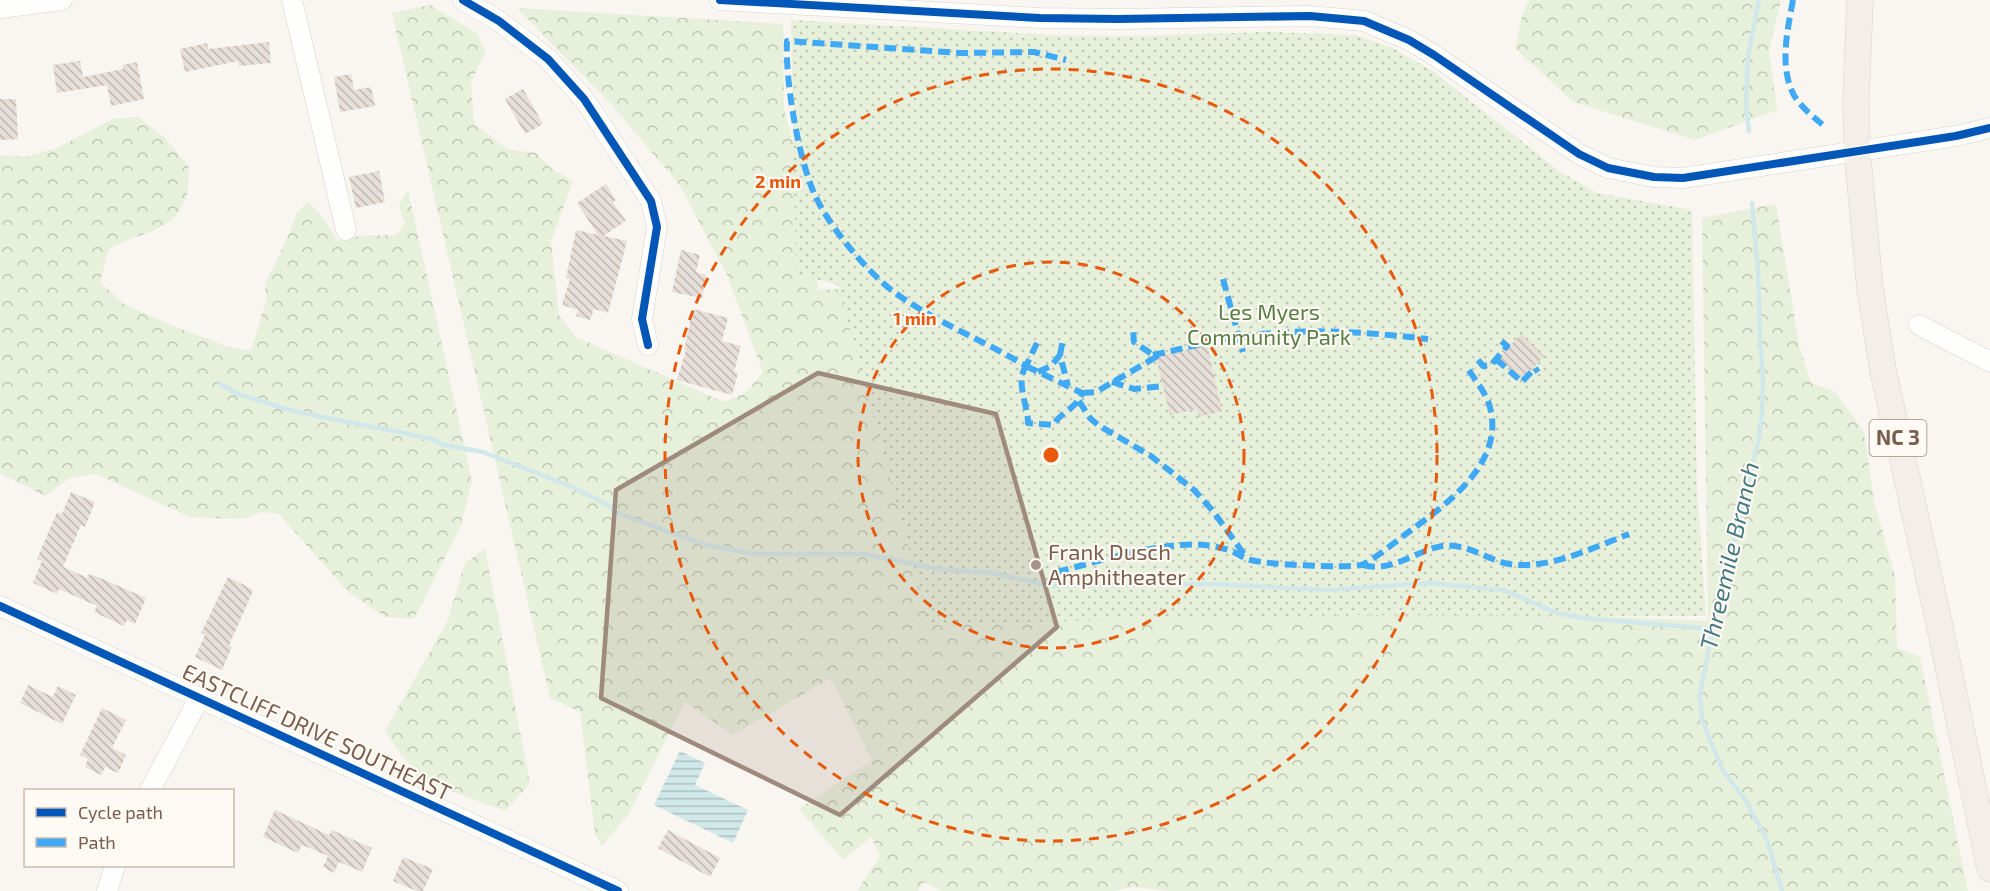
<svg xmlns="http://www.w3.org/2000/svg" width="1990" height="891" viewBox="0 0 1990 891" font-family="'Exo 2',sans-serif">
<defs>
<pattern id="forest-crowns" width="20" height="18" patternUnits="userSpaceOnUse" patternTransform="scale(1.5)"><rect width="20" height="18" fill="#e7f0db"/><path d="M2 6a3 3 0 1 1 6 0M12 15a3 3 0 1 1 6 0" fill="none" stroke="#c0c6b4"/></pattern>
<pattern id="park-dots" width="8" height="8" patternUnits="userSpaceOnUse" patternTransform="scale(1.5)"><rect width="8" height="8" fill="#e7f0db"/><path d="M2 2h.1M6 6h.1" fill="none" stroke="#c0c6b4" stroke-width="1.8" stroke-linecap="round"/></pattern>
<pattern id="water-rules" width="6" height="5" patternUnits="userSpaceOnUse" patternTransform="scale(1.5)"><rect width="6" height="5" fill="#d1e8ea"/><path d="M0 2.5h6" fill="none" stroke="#aebfc0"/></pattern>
<pattern id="building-back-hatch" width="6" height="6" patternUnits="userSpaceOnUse" patternTransform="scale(1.5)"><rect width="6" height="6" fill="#e6ded7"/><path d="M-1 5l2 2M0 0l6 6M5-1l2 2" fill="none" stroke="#bfb7b1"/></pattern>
</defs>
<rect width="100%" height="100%" fill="#f9f5f0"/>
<path fill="url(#forest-crowns)" d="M 1529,0 L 1781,0 L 1769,51 L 1777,110 L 1695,140 L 1573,102 L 1515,48 L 1523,13 Z
M 430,5 L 477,33 L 485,52 L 471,83 L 474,123 L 507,149 L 536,153 L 552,169 L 573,181 L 551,241 L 559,315 L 576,337 L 724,402 L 746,392 L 763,372 L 727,275 L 680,186 L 612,105 L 517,8 L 783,24 L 784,109 L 808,200 L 818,290 L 855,288 L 964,588 L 1708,621 L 1702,218 L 1776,204 L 1799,345 L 1811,383 L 1834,391 L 1864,432 L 1874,501 L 1895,576 L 1897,648 L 1920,657 L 1968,891 L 1170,891 L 1132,887 L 1114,891 L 942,891 L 924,882 L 917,891 L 857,891 L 880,856 L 871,837 L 843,860 L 799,809 L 872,760 L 831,678 L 733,735 L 685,702 L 628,815 L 602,845 L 595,834 L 580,712 L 550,698 L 392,13 Z
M 138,117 L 164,137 L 189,167 C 188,178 189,190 185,200 C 173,233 135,233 109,249 L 100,282 L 124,304 L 168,324 L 226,346 L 251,351 L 267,297 L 265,287 L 267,280 L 286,241 L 297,212 L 309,202 L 324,219 L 338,241 L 359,236 L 396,235 L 405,224 L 399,205 L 408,190 L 472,481 L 461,525 L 414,619 L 386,617 L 348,592 L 279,514 L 263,512 L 241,519 L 190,517 L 96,474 L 70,478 L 45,496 L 0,473 L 0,155 L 25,157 L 57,148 L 112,119 Z
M 485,548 L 530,784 L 505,811 L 419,779 L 385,731 L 448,620 L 464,565 Z"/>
<path fill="url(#park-dots)" d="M 791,20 L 1053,35 L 1128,36 L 1269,32 L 1355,35 L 1391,47 L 1434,72 L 1559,171 L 1597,193 L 1692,210 L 1697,489 L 1706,616 L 1357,615 L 929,624 L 838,285 L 796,274 Z"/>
<path fill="url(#water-rules)" d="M 680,751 L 705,763 L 695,785 L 748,810 L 733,843 L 654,805 Z"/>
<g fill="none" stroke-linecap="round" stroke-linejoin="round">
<path stroke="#d1e8ea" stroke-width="4.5" d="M 1749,131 L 1746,105 L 1748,56 L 1759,0
M 1752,203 L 1758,271 L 1760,340 L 1763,379 L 1762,416 L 1758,443 L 1713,629 L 1700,693 L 1702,720 L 1722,769 L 1746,801 L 1767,840 L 1782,891
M 220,384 L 238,394 L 297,412 L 399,432 L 432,439 L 444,445 L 483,452 L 577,489 L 611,507 L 614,512 L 706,545 L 753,554 L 864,554 L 938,569 L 992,573 L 1053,586 L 1213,584 L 1329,590 L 1429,583 L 1504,590 L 1557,613 L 1581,618 L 1713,629"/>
</g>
<path fill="url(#building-back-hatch)" d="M 269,42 L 271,63 L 239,66 L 238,61 L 185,72 L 180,49 L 207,43 L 208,49 Z
M 80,61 L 83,77 L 123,69 L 123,65 L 137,62 L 144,99 L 111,106 L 107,85 L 57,93 L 53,65 Z
M 351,74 L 354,90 L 371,87 L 375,106 L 340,112 L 334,77 Z
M 523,89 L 543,124 L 525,134 L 505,99 Z
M 0,99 L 16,99 L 18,139 L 0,140 Z
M 379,171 L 385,202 L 356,208 L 349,177 Z
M 606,184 L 616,200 L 613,202 L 626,221 L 603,236 L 627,241 L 608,313 L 594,309 L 590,320 L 576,316 L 578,310 L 562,305 L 570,279 L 566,278 L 576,230 L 598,235 L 577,203 Z
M 681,250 L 700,255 L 696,272 L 706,275 L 702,298 L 672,292 Z
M 693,309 L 728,318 L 722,341 L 741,346 L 734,372 L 738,373 L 732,395 L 677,380 L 686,350 L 684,350 Z
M 1521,334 L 1544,356 L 1523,379 L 1499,358 Z
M 1207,345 L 1222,411 L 1199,417 L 1197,409 L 1170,415 L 1156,357 Z
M 71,492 L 95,502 L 85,527 L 81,525 L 63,567 L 88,578 L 89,574 L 98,577 L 146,598 L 135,624 L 127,620 L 124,626 L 94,612 L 97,606 L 59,589 L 57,594 L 33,583 L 42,561 L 37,559 L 57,512 L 62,514 Z
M 228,577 L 252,589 L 251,590 L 253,591 L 230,643 L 229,646 L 232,647 L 222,670 L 195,657 L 205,635 L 201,633 Z
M 28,685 L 53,697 L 58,686 L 76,695 L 62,724 L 20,703 Z
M 102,708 L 126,720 L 112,748 L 126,755 L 118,773 L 105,767 L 101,775 L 85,767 L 88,759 L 80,755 Z
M 275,810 L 329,835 L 332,830 L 372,848 L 362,872 L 339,862 L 334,873 L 323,867 L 328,856 L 302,845 L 298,853 L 263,837 Z
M 668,830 L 720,858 L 710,877 L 658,848 Z
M 403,857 L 433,869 L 423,891 L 417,891 L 393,881 Z"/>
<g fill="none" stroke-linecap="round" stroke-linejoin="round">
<defs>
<path id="minor" d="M 292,0 L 346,230
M 463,0 L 499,21 L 548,59 L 584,99 L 651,201 L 657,227 L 642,319 L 648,345
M 720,0 L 1040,18 L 1118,19 L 1310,16 L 1364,21 L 1409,40 L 1434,55 L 1579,154 L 1608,168 L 1654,177 L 1683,178 L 1956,136 L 1990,128
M 0,8 L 62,0
M 1919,325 L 1990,362
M 0,606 L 618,891
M 150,790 L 200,697
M 107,891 L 115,866"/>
<path id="major" d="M 1860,0 L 1856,99 L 1857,149 L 1870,289 L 1883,370 L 1938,618 L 1990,869"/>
</defs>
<use href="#minor" stroke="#d9d2cd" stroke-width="21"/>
<use href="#major" stroke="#dad1cc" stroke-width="27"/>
<use href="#minor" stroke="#fefefd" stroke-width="20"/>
<use href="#major" stroke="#f3efe8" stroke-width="26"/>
<path stroke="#3fa9f5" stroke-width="6" stroke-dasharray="12 6" stroke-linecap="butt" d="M 1793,0 C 1788,28 1780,61 1791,89 C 1797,105 1813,116 1825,127
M 1223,279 L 1243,352
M 1261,335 L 1263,348
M 1037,343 L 1026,366 C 983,340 935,322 894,292 C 867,272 827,224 814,193 C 798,156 785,80 787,41 L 961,53 L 1034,52 L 1066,60
M 1060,355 L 1063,339
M 1153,355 C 1182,349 1210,341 1239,337 C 1302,327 1366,332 1428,339
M 1496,359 L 1522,382 L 1535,368 L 1538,372
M 1478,360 L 1483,366 L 1491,365 L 1507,346 L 1499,339
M 1026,366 L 1082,393 C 1077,408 1061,412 1053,425 L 1028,423 C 1028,405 1015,382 1026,366 Z
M 1038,372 L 1051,366 L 1060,355 L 1068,386
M 1112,382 L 1134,389 L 1163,386
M 1082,393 L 1096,392 L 1156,357 L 1134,342 L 1133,329
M 1079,401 L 1090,418 L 1098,425 L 1151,456 L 1194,490 L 1213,511 L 1246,557
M 1363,565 C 1392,573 1415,551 1442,546 C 1465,542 1487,560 1509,564 C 1549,570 1592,548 1629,534
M 1057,572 C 1100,561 1161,541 1205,545 C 1213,546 1224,548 1231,551 C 1237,553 1242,557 1247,559 C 1263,565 1345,568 1361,565 C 1370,563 1400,538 1410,531 C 1450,502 1509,459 1488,401 C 1483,389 1473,377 1466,366"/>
<defs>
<path id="cycleway" d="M 463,0 L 499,21 L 548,59 L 584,99 L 651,201 L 657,227 L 642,319 L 648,345
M 720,0 L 1040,18 L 1118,19 L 1310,16 L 1364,21 L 1409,40 L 1434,55 L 1579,154 L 1608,168 L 1654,177 L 1683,178 L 1956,136 L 1990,128
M 0,606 L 618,891"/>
</defs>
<use href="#cycleway" stroke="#fffaf3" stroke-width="11"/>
<use href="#cycleway" stroke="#0057b8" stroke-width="8"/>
</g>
<path fill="#9f8a7e" fill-opacity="0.2" stroke="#9f8a7e" stroke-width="4.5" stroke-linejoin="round" d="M 818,373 L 996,414 L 1057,627 L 840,815 L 601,698 L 616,490 Z"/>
<g fill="none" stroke="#e8590c" stroke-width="3" stroke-dasharray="10 8">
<circle cx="1051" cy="455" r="193"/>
<circle cx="1051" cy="455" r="386"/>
</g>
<circle fill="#a69287" stroke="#fffaf3" stroke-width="2" cx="1036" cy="565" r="6"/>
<g text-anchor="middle" stroke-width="4.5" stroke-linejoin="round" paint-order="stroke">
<rect fill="#fffaf3" stroke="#a18c80" stroke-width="1.5" x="1869.5" y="420" width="57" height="36" rx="4.5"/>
<g font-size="21" font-weight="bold" fill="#795d4e">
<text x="1898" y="445">NC 3</text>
</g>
<g font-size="22" fill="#577e45" stroke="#fffaf3">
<text x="1269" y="320">Les Myers<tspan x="1269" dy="25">Community Park</tspan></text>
</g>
<g font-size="22" fill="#795d4e" stroke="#fffaf3" text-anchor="start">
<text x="1048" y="560">Frank Dusch<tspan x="1048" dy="25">Amphitheater</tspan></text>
</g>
<g font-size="22" fill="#795d4e" stroke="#fffaf3">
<text transform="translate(317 732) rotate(25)" y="8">EASTCLIFF DRIVE SOUTHEAST</text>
</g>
<g font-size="24" font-style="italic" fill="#447a84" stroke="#fffaf3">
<text transform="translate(1730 556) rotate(-77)" y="8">Threemile Branch</text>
</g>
</g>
<circle cx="1051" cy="455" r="9" fill="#e8590c" stroke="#fffaf3" stroke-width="3"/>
<g font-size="18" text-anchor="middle" font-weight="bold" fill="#e8590c" stroke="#fffaf3" stroke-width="4.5" stroke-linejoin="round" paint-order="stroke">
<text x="778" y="188">2 min</text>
<text x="915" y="325">1 min</text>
</g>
<rect x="24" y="789" width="210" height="78" fill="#fffaf3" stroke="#c9bbb1" stroke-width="1.5"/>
<rect x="36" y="808" width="30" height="9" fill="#0057b8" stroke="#c9bbb1" stroke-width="1.5"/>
<text x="78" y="819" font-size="18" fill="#795d4e">Cycle path</text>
<rect x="36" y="838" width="30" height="9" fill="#3fa9f5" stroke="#c9bbb1" stroke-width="1.5"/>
<text x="78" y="849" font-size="18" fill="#795d4e">Path</text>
</svg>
